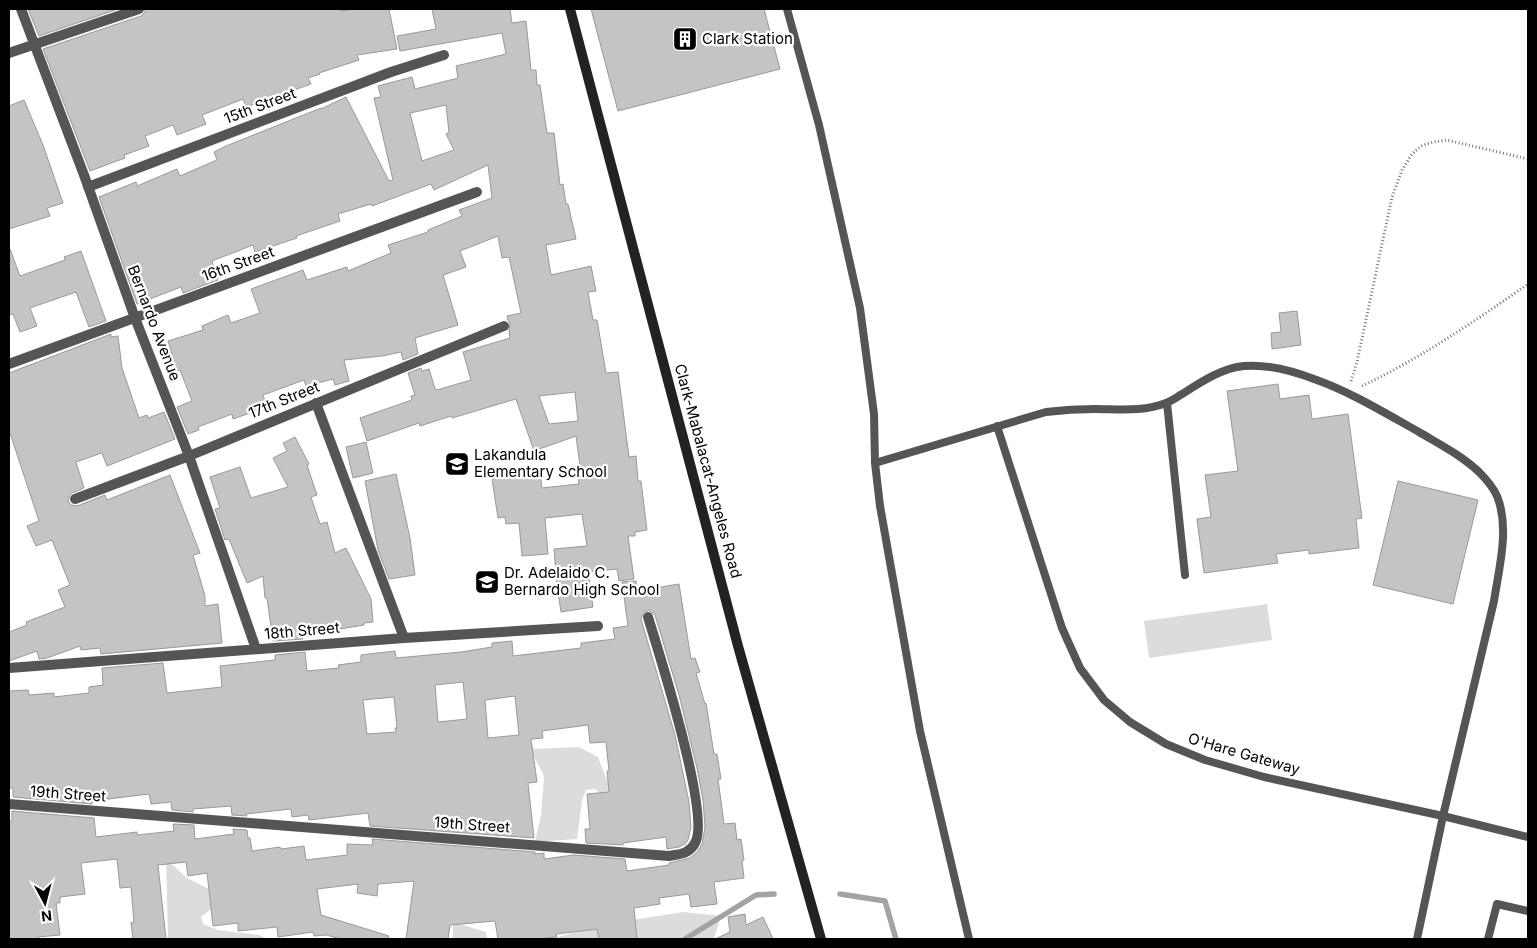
<svg xmlns="http://www.w3.org/2000/svg" width="1537" height="948" viewBox="0 0 1537 948" font-family="Inter,sans-serif">
<rect width="100%" height="100%" fill="#fff"/>
<path fill="#dcdcdc" d="M 1267,604 L 1272,640 L 1149,658 L 1144,621 Z
M 579,747 L 598,757 L 610,789 L 606,799 L 595,789 L 586,790 L 582,800 L 577,839 L 535,842 L 541,815 L 544,776 L 530,749 Z
M 166,859 L 187,878 L 209,889 L 211,909 L 201,917 L 203,924 L 218,930 L 259,935 L 267,939 L 168,939 Z
M 683,912 L 721,916 L 714,939 L 552,939 L 594,926 Z
M 453,922 L 486,932 L 487,939 L 453,939 Z"/>
<g fill="none" stroke-linecap="round" stroke-linejoin="round">
<path stroke="#a3a3a3" stroke-width="5.5" d="M 840,894 L 885,901 L 896,939
M 685,939 L 756,895 L 774,894"/>
</g>
<path fill="#c4c4c4" stroke="#999" fill-rule="evenodd" d="M 28,9 L 118,9 L 39,36 Z
M 146,9 L 340,9 L 341,11 L 353,9 L 389,9 L 397,49 L 357,55 L 359,60 L 319,73 L 320,74 L 308,78 L 311,84 L 246,107 L 243,99 L 202,115 L 206,124 L 177,135 L 173,125 L 145,136 L 149,146 L 124,155 L 125,158 L 90,171 L 43,49 L 141,16 L 144,13 Z
M 432,9 L 510,9 L 512,23 L 526,21 L 531,70 L 536,70 L 537,85 L 540,85 L 547,133 L 554,133 L 560,185 L 563,184 L 566,204 L 568,204 L 576,239 L 546,245 L 551,275 L 591,266 L 596,291 L 588,292 L 593,320 L 597,320 L 606,373 L 618,372 L 629,457 L 636,456 L 638,481 L 641,481 L 647,530 L 635,532 L 635,536 L 628,536 L 634,579 L 619,581 L 617,569 L 588,572 L 593,607 L 561,612 L 557,585 L 554,549 L 587,546 L 582,514 L 545,518 L 548,554 L 522,556 L 519,523 L 506,524 L 505,517 L 498,518 L 492,479 L 540,472 L 542,488 L 579,484 L 577,474 L 581,473 L 576,436 L 534,451 L 516,399 L 452,418 L 451,416 L 420,426 L 419,423 L 367,441 L 360,418 L 412,400 L 411,396 L 415,395 L 408,373 L 421,368 L 422,371 L 429,369 L 435,389 L 437,390 L 471,380 L 463,352 L 510,338 L 509,331 L 510,324 L 508,320 L 507,316 L 521,313 L 509,257 L 502,258 L 498,236 L 460,251 L 466,267 L 443,275 L 458,325 L 415,338 L 418,354 L 403,360 L 401,352 L 382,356 L 344,360 L 349,381 L 335,385 L 333,379 L 306,386 L 304,380 L 263,395 L 267,407 L 233,419 L 232,414 L 198,427 L 199,430 L 188,434 L 177,407 L 192,401 L 180,370 L 177,371 L 168,341 L 203,330 L 202,326 L 228,315 L 231,323 L 260,313 L 251,289 L 303,270 L 307,280 L 347,267 L 348,271 L 391,253 L 388,245 L 428,232 L 428,230 L 462,216 L 459,210 L 492,198 L 488,165 L 434,190 L 431,184 L 372,206 L 371,204 L 338,214 L 340,221 L 296,236 L 297,238 L 255,252 L 253,245 L 212,261 L 218,280 L 183,293 L 181,287 L 137,304 L 99,197 L 136,182 L 137,186 L 177,169 L 180,176 L 217,160 L 214,152 L 226,146 L 321,108 L 321,109 L 346,97 L 389,181 L 393,180 L 374,98 L 381,97 L 378,86 L 412,77 L 415,89 L 458,78 L 456,66 L 506,54 L 502,33 L 400,51 L 397,36 L 436,29 ZM 446,105 L 449,132 L 446,134 L 454,150 L 422,161 L 410,113 ZM 575,392 L 578,421 L 549,424 L 539,396 Z
M 591,9 L 764,9 L 780,69 L 618,111 Z
M 24,100 L 43,145 L 63,203 L 47,208 L 50,216 L 9,229 L 9,106 Z
M 9,249 L 10,249 L 20,276 L 65,260 L 64,257 L 81,251 L 106,321 L 89,327 L 76,292 L 30,308 L 37,326 L 20,332 L 13,314 L 9,315 Z
M 1297,311 L 1301,345 L 1272,349 L 1271,333 L 1281,332 L 1279,313 Z
M 111,334 L 111,337 L 118,336 L 122,368 L 139,418 L 147,415 L 148,418 L 164,412 L 175,439 L 107,466 L 102,453 L 76,462 L 84,488 L 70,494 L 68,501 L 71,505 L 77,506 L 105,495 L 107,500 L 170,475 L 200,553 L 193,555 L 205,596 L 205,606 L 218,604 L 222,643 L 101,654 L 100,648 L 81,650 L 80,646 L 47,658 L 39,659 L 37,651 L 9,661 L 9,632 L 27,625 L 26,622 L 65,607 L 58,590 L 70,585 L 52,540 L 36,546 L 27,526 L 39,521 L 9,430 L 9,373 Z
M 1278,384 L 1280,399 L 1309,395 L 1312,419 L 1348,414 L 1362,518 L 1356,519 L 1359,548 L 1309,554 L 1309,550 L 1276,554 L 1278,563 L 1204,573 L 1197,519 L 1211,517 L 1205,475 L 1238,471 L 1227,391 Z
M 295,437 L 309,464 L 307,465 L 317,495 L 311,497 L 320,524 L 327,522 L 335,553 L 346,548 L 371,599 L 373,622 L 364,623 L 364,625 L 309,634 L 309,636 L 303,637 L 303,639 L 273,641 L 267,598 L 265,598 L 263,576 L 247,583 L 229,539 L 225,540 L 215,509 L 220,508 L 210,477 L 240,467 L 251,498 L 288,487 L 273,458 L 287,451 L 283,443 Z
M 366,442 L 373,473 L 353,478 L 346,447 Z
M 396,474 L 410,538 L 415,575 L 389,579 L 378,550 L 365,481 Z
M 1398,481 L 1478,500 L 1453,604 L 1373,585 Z
M 636,581 L 637,591 L 679,584 L 691,659 L 695,658 L 700,672 L 696,673 L 705,704 L 706,703 L 714,754 L 717,754 L 721,779 L 718,779 L 724,824 L 735,823 L 737,840 L 741,839 L 744,860 L 742,861 L 744,878 L 714,882 L 717,904 L 691,907 L 689,894 L 659,898 L 660,904 L 634,908 L 637,939 L 599,939 L 597,929 L 556,934 L 557,937 L 538,939 L 498,939 L 495,921 L 450,925 L 448,939 L 406,939 L 414,881 L 378,884 L 377,896 L 357,893 L 358,884 L 317,889 L 321,915 L 389,936 L 388,939 L 341,939 L 326,935 L 314,936 L 313,932 L 278,937 L 277,927 L 238,931 L 238,923 L 213,926 L 207,873 L 188,876 L 186,862 L 158,865 L 166,939 L 133,939 L 131,923 L 134,922 L 131,887 L 120,888 L 117,859 L 81,863 L 85,894 L 60,897 L 60,903 L 56,903 L 60,935 L 38,937 L 38,939 L 9,939 L 9,821 L 12,821 L 12,811 L 94,818 L 96,837 L 137,832 L 137,835 L 174,831 L 173,824 L 194,825 L 195,839 L 234,834 L 233,829 L 247,830 L 248,838 L 250,838 L 252,851 L 280,847 L 281,849 L 304,846 L 306,860 L 347,855 L 347,844 L 373,845 L 372,839 L 535,852 L 535,854 L 544,853 L 544,859 L 574,855 L 625,859 L 627,871 L 669,865 L 669,863 L 690,858 L 698,851 L 702,844 L 705,827 L 703,800 L 697,768 L 679,695 L 655,615 L 649,610 L 643,613 L 641,619 L 675,735 L 689,802 L 691,827 L 688,840 L 685,844 L 679,847 L 667,849 L 666,837 L 623,843 L 623,845 L 586,843 L 585,829 L 590,829 L 587,794 L 609,792 L 607,771 L 609,771 L 606,742 L 590,743 L 588,725 L 542,731 L 543,738 L 531,739 L 537,782 L 528,783 L 534,838 L 370,826 L 368,813 L 309,820 L 308,815 L 292,817 L 291,809 L 246,814 L 247,816 L 232,815 L 231,806 L 193,809 L 193,812 L 172,810 L 171,802 L 151,804 L 149,794 L 92,801 L 92,804 L 13,797 L 13,788 L 9,788 L 9,691 L 28,690 L 29,695 L 54,693 L 54,697 L 89,693 L 89,687 L 103,685 L 102,668 L 163,663 L 167,693 L 222,687 L 220,666 L 275,660 L 275,655 L 305,652 L 307,671 L 339,668 L 338,665 L 361,662 L 361,655 L 395,651 L 396,658 L 461,652 L 492,647 L 492,643 L 512,641 L 513,656 L 581,648 L 581,643 L 615,639 L 613,628 L 628,626 L 622,582 ZM 463,682 L 467,719 L 438,722 L 435,685 ZM 515,696 L 519,735 L 488,738 L 485,700 ZM 394,697 L 397,728 L 395,728 L 396,732 L 367,734 L 363,700 Z
M 745,914 L 746,925 L 763,917 L 773,939 L 715,939 L 730,932 L 728,917 Z"/>
<g fill="none" stroke-linecap="round" stroke-linejoin="round">
<path stroke="#777" stroke-width="3" stroke-dasharray="1 2.5" stroke-linecap="butt" d="M 1351,381 L 1357,362 L 1392,197 L 1402,170 L 1412,154 L 1421,146 L 1433,142 L 1447,140 L 1528,159
M 1362,386 C 1421,358 1475,321 1528,284"/>
<path stroke="#555" stroke-width="8" d="M 787,9 L 819,125 L 860,308 L 874,414 L 875,463 L 880,506 L 920,731 L 969,939
M 1167,403 L 1185,575
M 997,426 L 1062,628 L 1080,668 L 1104,700 L 1130,722 L 1166,744 L 1205,760 L 1264,777 L 1443,816 L 1528,837
M 875,463 L 1046,412 C 1062,410 1078,409 1095,409 C 1119,409 1143,412 1166,403 C 1172,401 1177,397 1182,394 C 1201,382 1222,368 1244,366 C 1268,364 1293,371 1314,379 C 1351,392 1385,413 1419,432 C 1439,444 1461,455 1479,472 C 1486,479 1493,487 1497,496 C 1510,528 1499,568 1494,601 L 1443,816 L 1417,939
M 1488,939 L 1497,904 L 1528,911"/>
<path stroke="#555" stroke-width="10" d="M 21,9 L 84,175 L 135,318 L 189,456 L 256,649
M 9,53 L 139,9
M 88,187 L 391,72 L 444,55
M 9,364 L 477,192
M 316,403 L 404,638
M 75,499 L 189,456 L 504,326
M 9,668 L 404,638 L 598,626
M 9,804 L 669,856 C 680,854 689,854 695,843 C 711,816 659,653 648,617"/>
<path stroke="#222" stroke-width="10" d="M 570,9 L 738,646 L 821,939"/>
</g>
<defs>
<symbol id="building-square" viewBox="-11 -11 22 22"><rect x="-9" y="-9" width="18" height="18" rx="4" fill="#000" stroke="#fff"/><path d="M-4-6H4V6H1V3H-1V6H-4ZM-2.5-4.3h1.7v1.8h-1.7ZM.8-4.3h1.7v1.8H.8ZM-2.5-1h1.7V.8h-1.7ZM.8-1h1.7V.8H.8Z" fill="#fff"/></symbol>
<symbol id="school-square" viewBox="-11 -11 22 22"><rect x="-9" y="-9" width="18" height="18" rx="4" fill="#000" stroke="#fff"/><path d="M0-5L7-2L0 1L-7-2ZM-4 1L0 2.5L4 1V4Q0 6-4 4Z" fill="#fff"/></symbol>
</defs>
<g fill-rule="evenodd">
<use href="#building-square" x="671" y="25" width="28" height="28"/>
<use href="#school-square" x="443" y="450" width="28" height="28"/>
<use href="#school-square" x="473" y="568" width="28" height="28"/>
</g>
<g text-anchor="middle" stroke-width="4.5" stroke-linejoin="round" paint-order="stroke">
<g font-size="15" fill="#000" stroke="#fff" text-anchor="start">
<text x="702" y="44">Clark Station</text>
<text x="474" y="460">Lakandula<tspan x="474" dy="17">Elementary School</tspan></text>
<text x="504" y="578">Dr. Adelaido C.<tspan x="504" dy="17">Bernardo High School</tspan></text>
</g>
<g font-size="15" fill="#000" stroke="#fff">
<text transform="translate(260 106) rotate(-21)" y="5">15th Street</text>
<text transform="translate(238 264) rotate(-20)" y="5">16th Street</text>
<text transform="translate(154 323) rotate(69)" y="5">Bernardo Avenue</text>
<text transform="translate(284 400) rotate(-22)" y="5">17th Street</text>
<text transform="translate(708 471) rotate(75)" y="5">Clark-Mabalacat-Angeles Road</text>
<text transform="translate(302 631) rotate(-5)" y="5">18th Street</text>
<text transform="translate(1244 754) rotate(16)" y="5">O'Hare Gateway</text>
<text transform="translate(68 794) rotate(4)" y="5">19th Street</text>
<text transform="translate(472 825) rotate(4)" y="5">19th Street</text>
</g>
</g>
<rect width="1537" height="948" fill="none" stroke="#000000" stroke-width="20"/>
<g transform="translate(45 903) rotate(173)" stroke="#ffffff" stroke-width="4" paint-order="stroke">
<path d="M0-4L9 19L0 12L-9 19Z" fill="#000000"/>
<text y="-8" font-size="14" font-weight="bold" text-anchor="middle" fill="#000000">N</text>
</g>
</svg>
